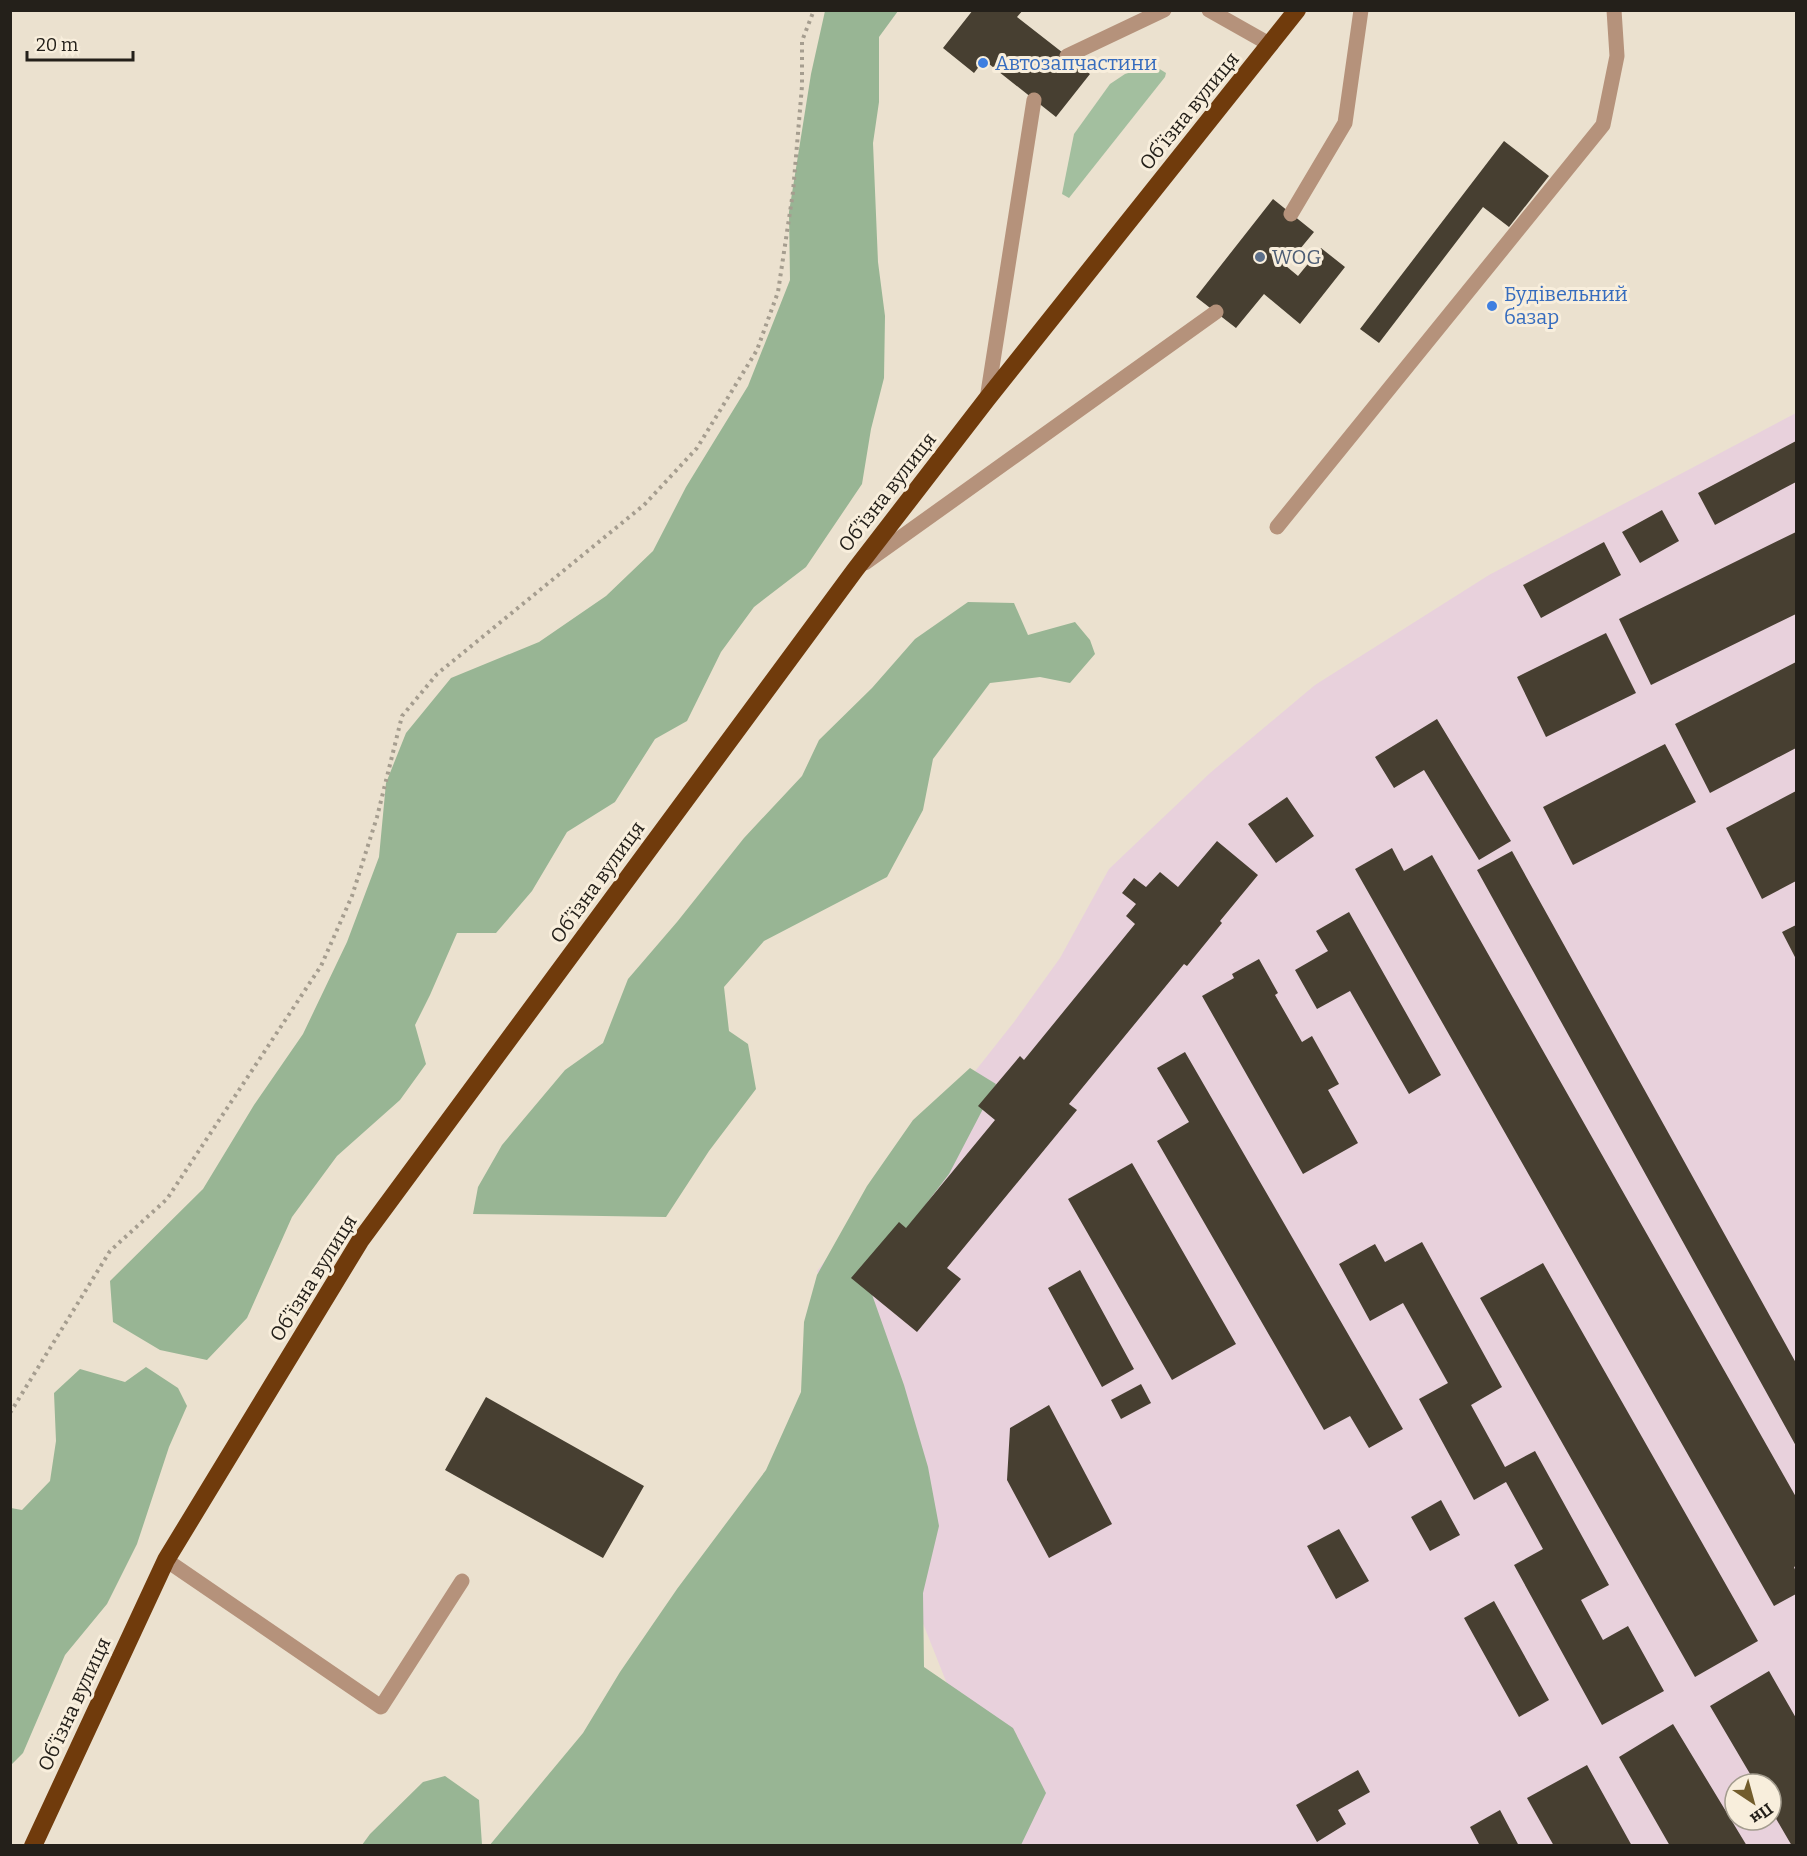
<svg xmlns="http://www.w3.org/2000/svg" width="1807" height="1856" viewBox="0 0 1807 1856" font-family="Bitter,serif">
<rect width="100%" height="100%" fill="#ebe1cf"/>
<path fill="#e8d1dc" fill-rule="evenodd" d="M 1796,413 L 1796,1845 L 1011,1845 L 901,1568 L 875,1416 L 817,1271 L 1014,1022 L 1060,958 L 1109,869 L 1210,773 L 1315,685 L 1489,575 ZM 1735,1784 L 1771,1784 L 1771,1820 L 1735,1820 Z"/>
<path fill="#a3bf9f" d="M 1145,68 L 1158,68 L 1166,73 L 1165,77 L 1069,198 L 1062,194 L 1074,134 L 1110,84 L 1125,74 Z"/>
<path fill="#98b594" d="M 825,11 L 898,11 L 879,37 L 879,102 L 873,143 L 878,262 L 885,316 L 884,378 L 871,429 L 862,484 L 806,567 L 754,607 L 721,652 L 687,721 L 655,739 L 615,802 L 567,832 L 532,891 L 496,933 L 457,933 L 430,995 L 415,1025 L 426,1064 L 400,1100 L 337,1156 L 292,1217 L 247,1318 L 207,1360 L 160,1350 L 113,1322 L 110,1281 L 203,1189 L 254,1105 L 303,1034 L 347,942 L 379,857 L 386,783 L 406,733 L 451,678 L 539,642 L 606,596 L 653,551 L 686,487 L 748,386 L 790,280 L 789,212 L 811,74 Z
M 968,602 L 1014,603 L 1028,635 L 1075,622 L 1090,640 L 1095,654 L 1070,683 L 1040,677 L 990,683 L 933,759 L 923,810 L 887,877 L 764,941 L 724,987 L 729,1031 L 748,1044 L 756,1089 L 709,1151 L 666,1217 L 473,1214 L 478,1187 L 502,1145 L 565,1070 L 603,1043 L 628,979 L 677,922 L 744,838 L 802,776 L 819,740 L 872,688 L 915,639 Z
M 970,1068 L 996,1084 L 949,1174 L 903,1234 L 869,1286 L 904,1385 L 928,1467 L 939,1526 L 923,1593 L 924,1667 L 1013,1728 L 1046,1793 L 1021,1845 L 489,1846 L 583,1733 L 620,1672 L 677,1589 L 766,1470 L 801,1392 L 804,1322 L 817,1275 L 867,1186 L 913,1120 Z
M 146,1367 L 178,1388 L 187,1406 L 169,1447 L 137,1544 L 107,1604 L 65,1655 L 23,1753 L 11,1765 L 11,1508 L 22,1510 L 50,1481 L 56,1441 L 54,1393 L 80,1369 L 125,1382 Z
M 445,1776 L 479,1800 L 482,1845 L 362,1845 L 370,1834 L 423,1782 Z"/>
<path fill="#473f31" d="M 973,10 L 1023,10 L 1017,17 L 1090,74 L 1056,117 L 984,60 L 974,73 L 943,48 Z
M 1504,141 L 1549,176 L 1509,227 L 1483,207 L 1379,343 L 1360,329 Z
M 1273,199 L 1314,232 L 1286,266 L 1298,276 L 1321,248 L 1345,267 L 1300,324 L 1264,294 L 1236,328 L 1196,297 Z
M 1796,441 L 1796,482 L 1715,525 L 1698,493 Z
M 1662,510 L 1679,541 L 1640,563 L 1622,532 Z
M 1796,532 L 1796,614 L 1651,685 L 1619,619 Z
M 1604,542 L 1621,575 L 1541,618 L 1523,585 Z
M 1606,633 L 1636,693 L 1546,737 L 1517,677 Z
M 1796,662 L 1796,748 L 1710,793 L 1675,724 Z
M 1437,719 L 1511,841 L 1479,860 L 1424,770 L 1394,788 L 1375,757 Z
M 1665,744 L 1696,802 L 1573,865 L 1543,807 Z
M 1796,791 L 1796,881 L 1762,899 L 1726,828 Z
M 1287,797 L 1314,836 L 1276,863 L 1248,824 Z
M 1217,841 L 1258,875 L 1220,921 L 1222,923 L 1187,966 L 1184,964 L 1069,1104 L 1077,1110 L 947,1268 L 961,1279 L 917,1332 L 851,1278 L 899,1222 L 906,1228 L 995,1120 L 978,1106 L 1020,1056 L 1024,1060 L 1135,924 L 1126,916 L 1136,904 L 1122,893 L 1134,878 L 1146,887 L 1160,872 L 1178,887 Z
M 1392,848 L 1404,871 L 1432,855 L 1796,1497 L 1796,1566 L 1794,1567 L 1796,1572 L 1796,1594 L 1774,1606 L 1355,869 Z
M 1512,851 L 1796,1363 L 1796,1446 L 1477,870 Z
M 1349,912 L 1441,1075 L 1409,1094 L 1350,991 L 1317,1009 L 1295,970 L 1328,951 L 1316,931 Z
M 1796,925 L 1796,959 L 1782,932 Z
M 1259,959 L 1278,993 L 1275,995 L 1302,1042 L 1312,1036 L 1339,1084 L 1328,1090 L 1358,1143 L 1303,1174 L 1202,996 L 1234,978 L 1232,974 Z
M 1185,1052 L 1403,1429 L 1369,1448 L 1350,1416 L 1324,1430 L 1157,1141 L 1189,1122 L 1157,1068 Z
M 1132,1163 L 1236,1344 L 1172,1380 L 1068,1199 Z
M 1422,1242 L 1502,1387 L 1471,1405 L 1505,1467 L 1535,1451 L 1609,1585 L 1581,1600 L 1603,1640 L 1628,1626 L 1664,1691 L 1602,1725 L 1514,1565 L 1543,1549 L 1506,1482 L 1474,1500 L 1419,1399 L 1448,1383 L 1403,1303 L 1370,1321 L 1339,1264 L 1375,1244 L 1385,1262 Z
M 1543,1263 L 1758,1641 L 1695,1677 L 1480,1298 Z
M 1080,1270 L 1134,1369 L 1102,1387 L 1048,1288 Z
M 1141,1384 L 1151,1403 L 1121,1419 L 1111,1400 Z
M 486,1397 L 644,1486 L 603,1558 L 445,1470 Z
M 1049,1405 L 1112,1524 L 1049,1558 L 1007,1480 L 1010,1428 Z
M 1441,1500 L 1460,1535 L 1430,1551 L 1411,1517 Z
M 1339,1529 L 1369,1581 L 1336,1599 L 1307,1546 Z
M 1494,1601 L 1549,1700 L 1519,1717 L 1464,1618 Z
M 1769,1671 L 1796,1718 L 1796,1846 L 1792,1846 L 1771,1810 L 1771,1784 L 1756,1784 L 1710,1706 Z
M 1673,1724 L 1747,1846 L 1670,1846 L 1619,1757 Z
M 1587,1765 L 1632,1846 L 1554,1846 L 1527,1798 Z
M 1358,1770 L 1370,1792 L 1338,1810 L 1346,1824 L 1317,1842 L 1296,1805 Z
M 1500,1810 L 1519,1846 L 1480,1846 L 1470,1827 Z"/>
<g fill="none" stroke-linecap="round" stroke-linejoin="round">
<path stroke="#a59d8f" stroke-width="4" stroke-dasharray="3 4.5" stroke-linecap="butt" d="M 10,1413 L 110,1251 L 167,1199 L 321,966 L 352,896 L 377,817 L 402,716 L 437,674 L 644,505 L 697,448 L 757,350 L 778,292 L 793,192 L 802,86 L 802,41 L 814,10"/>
<path stroke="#b5927b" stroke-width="15" d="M 1067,56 L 1164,10
M 1291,214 L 1345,123 L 1361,10
M 987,399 L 1034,100
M 1277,527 L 1603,125 L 1617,56 L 1614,10
M 865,563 L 1216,312
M 166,1560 L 381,1707 L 462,1581"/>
<path stroke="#b5927b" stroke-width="15" d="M 1209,10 L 1271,45"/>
<path stroke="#703b0c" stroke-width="18" d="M 33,1846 L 166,1560 L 360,1241 L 855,570 L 987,399 L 1297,10"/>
</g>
<g fill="#3f7fe0" stroke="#f8eedc" stroke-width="2">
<circle cx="983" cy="63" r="6"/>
<circle cx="1492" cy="306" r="6"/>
</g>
<circle fill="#5c6f8a" stroke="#f8eedc" stroke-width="2" cx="1260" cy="257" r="6"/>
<g text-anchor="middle" stroke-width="6" stroke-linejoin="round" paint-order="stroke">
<g font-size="20" fill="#366cbe" stroke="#f8eedc" text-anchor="start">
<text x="995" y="70">Автозапчастини</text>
<text x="1504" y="301">Будівельний<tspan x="1504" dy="23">базар</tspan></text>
</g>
<g font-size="20" fill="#24201a" stroke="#f8eedc">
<text transform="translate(1189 111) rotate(-51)" y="7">Обʼїзна вулиця</text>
<text transform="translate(887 492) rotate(-52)" y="7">Обʼїзна вулиця</text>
<text transform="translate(597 882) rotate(-54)" y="7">Обʼїзна вулиця</text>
<text transform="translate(313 1278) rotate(-58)" y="7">Обʼїзна вулиця</text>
<text transform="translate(74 1704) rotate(-65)" y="7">Обʼїзна вулиця</text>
</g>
<g font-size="20" fill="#4e5e75" stroke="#f8eedc" text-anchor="start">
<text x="1272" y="264">WOG</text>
</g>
</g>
<rect width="1807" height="1856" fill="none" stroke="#24201a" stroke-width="24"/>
<g transform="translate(1753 1802) rotate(144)"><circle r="28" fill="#f8eedc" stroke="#a39c8e" stroke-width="1.5"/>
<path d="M0-4.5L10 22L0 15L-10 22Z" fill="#725c2c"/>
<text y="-9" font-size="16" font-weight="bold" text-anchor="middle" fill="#24201a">Пн</text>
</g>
<path d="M27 51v9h106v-9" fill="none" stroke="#24201a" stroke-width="3"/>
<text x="36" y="51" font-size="18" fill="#24201a" stroke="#f8eedc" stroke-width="4.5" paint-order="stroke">20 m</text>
</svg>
